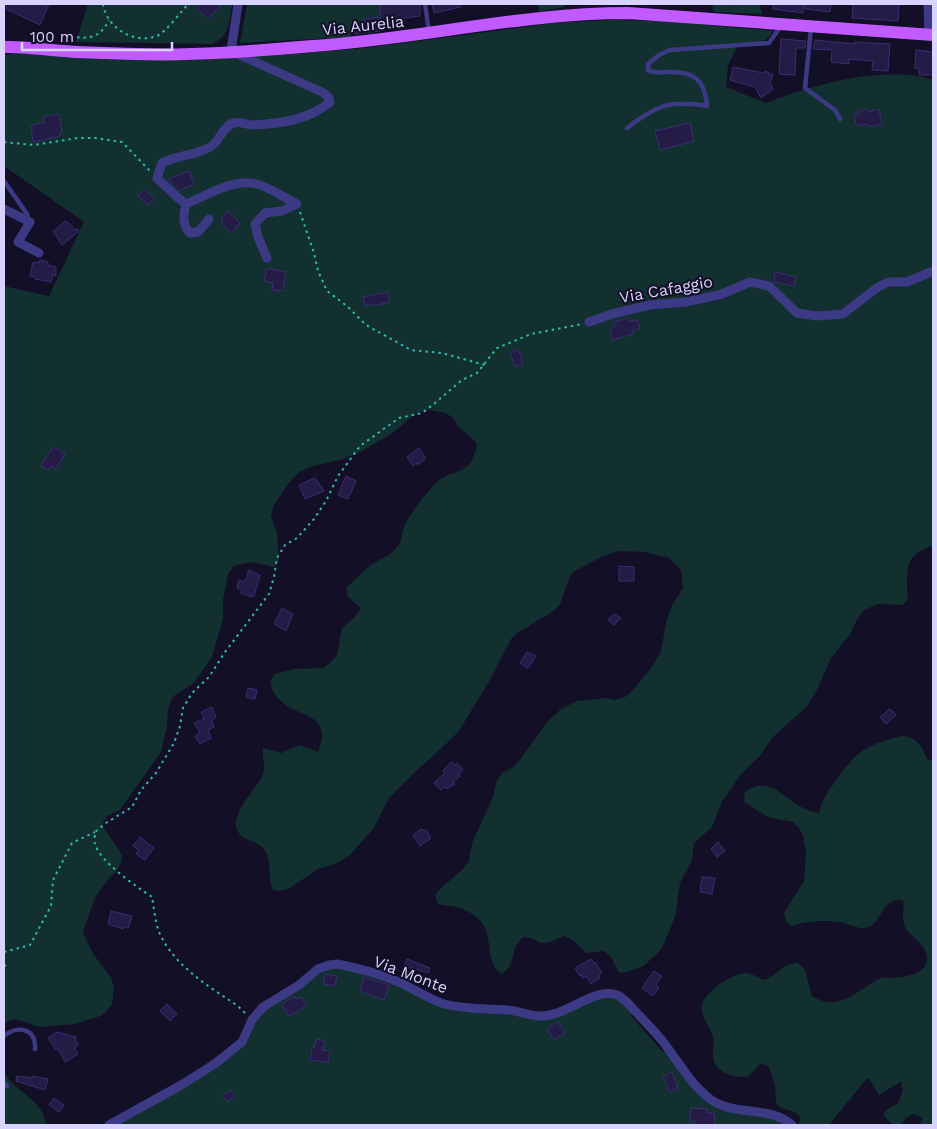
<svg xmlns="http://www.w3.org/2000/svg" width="937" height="1129" viewBox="0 0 937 1129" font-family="'Work Sans',sans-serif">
<rect width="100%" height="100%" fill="#130f26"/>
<path fill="#12302f" d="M 88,4 L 232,4 C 230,21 229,37 212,44 L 76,42 Z
M 247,4 L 384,4 L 387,23 L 350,27 L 351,37 L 240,43 Z
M 538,4 L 563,4 L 564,7 L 539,12 Z
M 712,4 L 734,4 L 735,6 L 740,4 L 759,4 L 763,14 L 714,12 Z
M 610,20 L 663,21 L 774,31 L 766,40 L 738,45 L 728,65 L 726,87 L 766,103 C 813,85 884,64 933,80 L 933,545 C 927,549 920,550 915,555 C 904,564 907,586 908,599 L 903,605 L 877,604 L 863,611 L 854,625 L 851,633 L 831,658 L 817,690 L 807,706 L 801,712 L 775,735 L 769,742 L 760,756 L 741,774 L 722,802 L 712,827 L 694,843 L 692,860 L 680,883 L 675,917 L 662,948 L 656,955 L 643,966 L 627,972 L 619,973 L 611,957 L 604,951 L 586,953 L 573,940 L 564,936 L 548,943 L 540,943 L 532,938 L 523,937 C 508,951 518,962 502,974 C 479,958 502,926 465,910 C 457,906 446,906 438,904 L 435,895 L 441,888 L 463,869 L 469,861 L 472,843 L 493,797 L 497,780 L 503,772 L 512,768 L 519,761 L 547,722 L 561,709 L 577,701 L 606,698 L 615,700 L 625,697 L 632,691 L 651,668 L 661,652 L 666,623 L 672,605 L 683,588 L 681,570 L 669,558 L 645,552 L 619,551 L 603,556 L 573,572 L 569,579 L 560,604 L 554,611 L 517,633 L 511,639 L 491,678 L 459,731 L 447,743 L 414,773 L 389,798 L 374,828 L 350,855 L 335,864 L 318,869 L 290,888 L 281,891 L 273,890 C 267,876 273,862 264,849 C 256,839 238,842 236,825 C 235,808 257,789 263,774 C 266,766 262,757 263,748 L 281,753 L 299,745 L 318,752 C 338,703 279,724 270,682 L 275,674 L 294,669 L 323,668 L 331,662 L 337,655 L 342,628 L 356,616 L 361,608 L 347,596 L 347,587 C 355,580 362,572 370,566 C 379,559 391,556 398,546 C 403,539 401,532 405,525 C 410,514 428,490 437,482 C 456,466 470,478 477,445 L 472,438 L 458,427 L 453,418 L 446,413 L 430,410 L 422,411 L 414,415 L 394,432 L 364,450 L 340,460 L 313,466 L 299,472 L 287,485 L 273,507 L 271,516 L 277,533 L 279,560 L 274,567 L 250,562 L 234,566 L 228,574 L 223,600 L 223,619 L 212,657 L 194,683 L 176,694 L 171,700 L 168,710 L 167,726 L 161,752 L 120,810 L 107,816 L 102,825 L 122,855 L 121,863 L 116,872 L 110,877 L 95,898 L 83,931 L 86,940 L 94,955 L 111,978 L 114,987 L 112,1004 L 106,1012 L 100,1016 L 75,1024 L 40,1027 L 15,1019 L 4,1023 L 4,286 L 49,296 L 84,222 L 4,166 L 4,55 L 28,52 L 44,56 L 71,56 L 281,55 L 365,48 L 555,23 Z
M 903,736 C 919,739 921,746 927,759 L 933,761 L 933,1125 L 919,1125 L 923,1118 L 913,1114 L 906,1118 L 901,1125 L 893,1125 L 883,1115 L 886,1110 L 898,1103 L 903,1090 L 901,1086 L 902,1081 L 879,1095 L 870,1080 L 867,1078 L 829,1125 L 798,1125 L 801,1119 C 796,1110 791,1112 783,1108 C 780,1107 778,1105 776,1103 L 775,1085 L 769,1067 L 761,1063 L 748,1077 C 734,1078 714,1073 713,1056 C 712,1050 715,1044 713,1037 C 711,1027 700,1017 702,1005 C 704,992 734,972 747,973 C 753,974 759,978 765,980 C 779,974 781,964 798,963 L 805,970 L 812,996 C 841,1014 858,988 881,978 C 885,977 889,978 892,978 C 903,977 922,975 926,964 C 932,946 909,937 905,927 C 901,918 905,909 903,900 C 878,899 884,924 865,928 C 857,929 847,923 839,922 C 826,920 803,921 793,926 L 786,922 L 784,913 L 804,881 L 806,853 L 803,835 L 799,828 L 793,822 L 768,817 L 744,802 L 745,792 C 775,771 787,809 819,813 C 821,802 828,791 835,782 C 856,751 867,744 903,736 Z
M 336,966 L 397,985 L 442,1006 L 535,1016 L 608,993 L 634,1011 L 631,1016 L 663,1052 L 666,1045 L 710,1099 L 779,1116 L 792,1125 L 111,1125 L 243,1043 L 264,1008 L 309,977 Z
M 4,1072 C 16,1093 43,1099 46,1125 L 4,1125 Z"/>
<path fill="#241b47" stroke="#3b2d73" d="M 4,4 L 49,4 L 40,25 L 4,8 Z
M 202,4 L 222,4 L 208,19 L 197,9 Z
M 380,4 L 420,4 L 420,16 L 399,19 L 381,23 Z
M 432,4 L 460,4 L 460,7 L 434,13 Z
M 773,4 L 804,4 L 803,13 L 773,9 Z
M 805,4 L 831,4 L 830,12 L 805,9 Z
M 853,4 L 899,4 L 898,21 L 852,18 Z
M 378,17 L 380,31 L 354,34 L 353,26 L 365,24 L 364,19 Z
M 781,39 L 806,41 L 805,48 L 796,48 L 795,75 L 779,74 Z
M 815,40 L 855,44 L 855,42 L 890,44 L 888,71 L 872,70 L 873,61 L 849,59 L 849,64 L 831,62 L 832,50 L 813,49 Z
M 916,50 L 933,52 L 933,75 L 919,75 L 919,68 L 915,68 Z
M 733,67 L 763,73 L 765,71 L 773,75 L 770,83 L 773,89 L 761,98 L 755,87 L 730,80 Z
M 868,109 L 869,112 L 879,109 L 882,124 L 868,127 L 867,124 L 858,126 L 856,124 L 854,115 L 859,114 L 859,111 Z
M 59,114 L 62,133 L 59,133 L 60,136 L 33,142 L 31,126 L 33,126 L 33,124 L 44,123 L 43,117 Z
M 690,123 L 694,141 L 660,150 L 655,131 Z
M 189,171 L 194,184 L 179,191 L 168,179 Z
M 145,189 L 154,199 L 148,205 L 138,195 Z
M 228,211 L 240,223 L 232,233 L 221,223 L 223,220 L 221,219 Z
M 66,221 L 75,230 L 78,229 L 79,231 L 62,245 L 53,231 Z
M 40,260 L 48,262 L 48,265 L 56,267 L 56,276 L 53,275 L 51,282 L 35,279 L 35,277 L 30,276 L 33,262 L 39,263 Z
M 267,268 L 286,272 L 283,291 L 272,290 L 273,283 L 264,281 Z
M 775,272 L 796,277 L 794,286 L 774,282 Z
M 388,292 L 390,302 L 373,306 L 372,304 L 365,306 L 363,297 Z
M 629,318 L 630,321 L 637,320 L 640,328 L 632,331 L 633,334 L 612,340 L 610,331 L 612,330 L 612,328 L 615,327 L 614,322 Z
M 518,349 L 523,363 L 516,367 L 510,353 Z
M 53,447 L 65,454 L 56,469 L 51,466 L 48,470 L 41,466 Z
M 419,448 L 426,458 L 418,465 L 417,463 L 413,466 L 407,457 Z
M 346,476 L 356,481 L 348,499 L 338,495 Z
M 315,478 L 324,491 L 305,499 L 299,485 Z
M 619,566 L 634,567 L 634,581 L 619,581 Z
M 249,570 L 260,575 L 254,596 L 252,596 L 252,597 L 241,593 L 242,590 L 237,588 L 239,580 L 245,582 Z
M 282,608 L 293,614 L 286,631 L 274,624 Z
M 614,614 L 621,618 L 614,625 L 608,620 Z
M 527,652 L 536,656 L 529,667 L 527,668 L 520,663 Z
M 248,688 L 257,690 L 255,699 L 246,697 Z
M 212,707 L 216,717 L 212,720 L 214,727 L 208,730 L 211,738 L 200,744 L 195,736 L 200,733 L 194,723 L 204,719 L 201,712 Z
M 890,709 L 896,715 L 886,724 L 880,717 Z
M 451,762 L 455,765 L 457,763 L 463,770 L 458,775 L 460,776 L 453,782 L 455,784 L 447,789 L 444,787 L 441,790 L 434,783 L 445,773 L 443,771 Z
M 421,829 L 424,831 L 426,830 L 431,838 L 420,846 L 413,835 Z
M 140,837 L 154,848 L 145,860 L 136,854 L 139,850 L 133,846 Z
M 718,842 L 725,851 L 717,857 L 711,849 Z
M 702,877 L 715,878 L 712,894 L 700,892 Z
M 111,911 L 132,916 L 128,928 L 123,927 L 123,929 L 108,924 Z
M 407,959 L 430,968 L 428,973 L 404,966 Z
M 591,959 L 594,963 L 595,962 L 602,973 L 599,975 L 600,978 L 591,984 L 586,976 L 583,978 L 581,975 L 580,976 L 575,968 Z
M 654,971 L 662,976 L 656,985 L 659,987 L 653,996 L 642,988 Z
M 325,974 L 337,976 L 335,986 L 324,984 Z
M 364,977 L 389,985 L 384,1000 L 360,991 Z
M 295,996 L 296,999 L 301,997 L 307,1006 L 289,1016 L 282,1004 Z
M 167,1004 L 177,1014 L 170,1021 L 160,1011 Z
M 558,1021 L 565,1033 L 554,1040 L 547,1029 Z
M 57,1032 L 76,1037 L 75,1042 L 78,1043 L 75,1049 L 78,1054 L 65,1062 L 58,1049 L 56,1050 L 48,1038 Z
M 317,1039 L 325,1041 L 322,1050 L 330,1051 L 328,1062 L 310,1060 L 312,1048 L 314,1048 Z
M 672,1072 L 678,1087 L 670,1092 L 663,1077 Z
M 17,1076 L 32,1078 L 33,1076 L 48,1079 L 45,1090 L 16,1081 Z
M 230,1090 L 235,1096 L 228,1102 L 223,1096 Z
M 54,1098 L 64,1105 L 59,1112 L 49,1105 Z
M 691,1108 L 707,1109 L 707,1113 L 714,1113 L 715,1125 L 695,1125 L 695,1121 L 690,1121 Z"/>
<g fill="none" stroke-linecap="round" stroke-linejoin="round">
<path stroke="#2fb8b0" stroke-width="2" stroke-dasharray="2.5 4" stroke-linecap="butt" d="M 103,4 C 106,28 136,46 159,35 C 165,32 183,10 188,4
M 64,36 C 85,38 98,42 109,20
M 4,142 L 34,145 L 78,138 L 95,138 L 122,142 L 150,171
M 300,212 L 314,253 L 318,271 L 327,291 L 347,306 L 366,325 L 411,350 L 442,353 L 485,365
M 4,952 L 30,945 L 51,906 L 53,880 L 72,843 L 95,832
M 4,965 L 6,966
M 245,1013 C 236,1003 225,998 214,990 C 192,975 170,957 159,932 C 155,921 154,908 152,897 C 137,887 100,862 95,844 C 94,841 95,835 95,832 L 106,823 L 132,807 L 141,790 L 156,773 L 174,743 L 180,726 L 183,708 L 192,693 L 209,677 L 225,652 L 269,594 L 274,577 L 277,558 L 285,545 L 297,538 L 314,519 L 326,501 L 338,476 L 360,446 L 399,418 L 422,413 L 435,403 L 462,380 L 477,373 L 497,348 L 531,334 L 582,324"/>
<path stroke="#3d3a85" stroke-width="4.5" d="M 425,4 L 429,32
M 811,28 L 805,88 L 835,110 L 840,119
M 627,128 C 657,105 670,100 707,106 C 705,80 694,71 668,72 C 661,72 655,74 648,70 L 648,64 L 659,55 L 670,50 L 769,43 L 781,26
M 4,181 L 27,214 L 29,221
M 4,1036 C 17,1025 37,1028 35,1049
M 4,1083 L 7,1086"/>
<path stroke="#3d3a85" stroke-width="9" d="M 238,4 L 231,51 L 324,93 L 329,98 L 330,102 C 309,120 279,124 253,125 C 246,125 240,121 234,123 C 224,125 220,139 213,145 C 200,155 177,155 162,163 L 157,178 L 177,197 L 186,204 C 207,195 234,178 257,184 C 271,188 284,198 297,204
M 928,4 L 929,35
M 186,204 C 183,214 182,225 190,233 L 198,232 L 209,219
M 4,209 L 30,222 L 18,242 L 39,253
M 267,258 L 258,237 L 255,224 L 265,213 L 282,211 L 297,204
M 589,322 L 612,314 L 650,305 L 686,302 L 722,294 L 750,282 L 769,286 L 797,313 L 817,316 L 843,314 L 878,287 L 889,282 L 907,282 L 933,271
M 109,1125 L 183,1084 L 216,1063 L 242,1042 L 252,1020 L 263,1007 L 299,985 L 318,969 L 329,965 L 337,964 C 358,968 380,974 399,982 C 414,989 429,999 444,1004 C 466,1010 486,1008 508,1010 C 518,1011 528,1015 538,1016 C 566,1018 594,986 617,995 C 625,998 630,1006 636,1012 C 646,1023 658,1034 667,1047 C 680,1065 692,1085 710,1099 C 734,1117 770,1105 792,1125"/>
<path stroke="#c25bff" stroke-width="12" d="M 4,47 C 24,46 44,50 64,51 C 88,53 112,53 136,54 C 194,56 254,51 313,46 C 418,39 522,13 628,13 L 933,35"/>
</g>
<g text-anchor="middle" stroke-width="4" stroke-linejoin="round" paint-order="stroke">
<g font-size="16" fill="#d9d4ff" stroke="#130f26">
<text transform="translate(363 25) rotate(-6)" y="6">Via Aurelia</text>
<text transform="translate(666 289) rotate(-10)" y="6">Via Cafaggio</text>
<text transform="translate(411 974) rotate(21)" y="6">Via Monte</text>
</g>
</g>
<rect width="937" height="1129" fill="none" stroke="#d9d4ff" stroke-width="10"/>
<path d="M22 42v8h150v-8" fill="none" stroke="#d9d4ff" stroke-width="2.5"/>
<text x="30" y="42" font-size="15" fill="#d9d4ff" stroke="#130f26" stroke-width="4" paint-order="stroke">100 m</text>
</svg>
